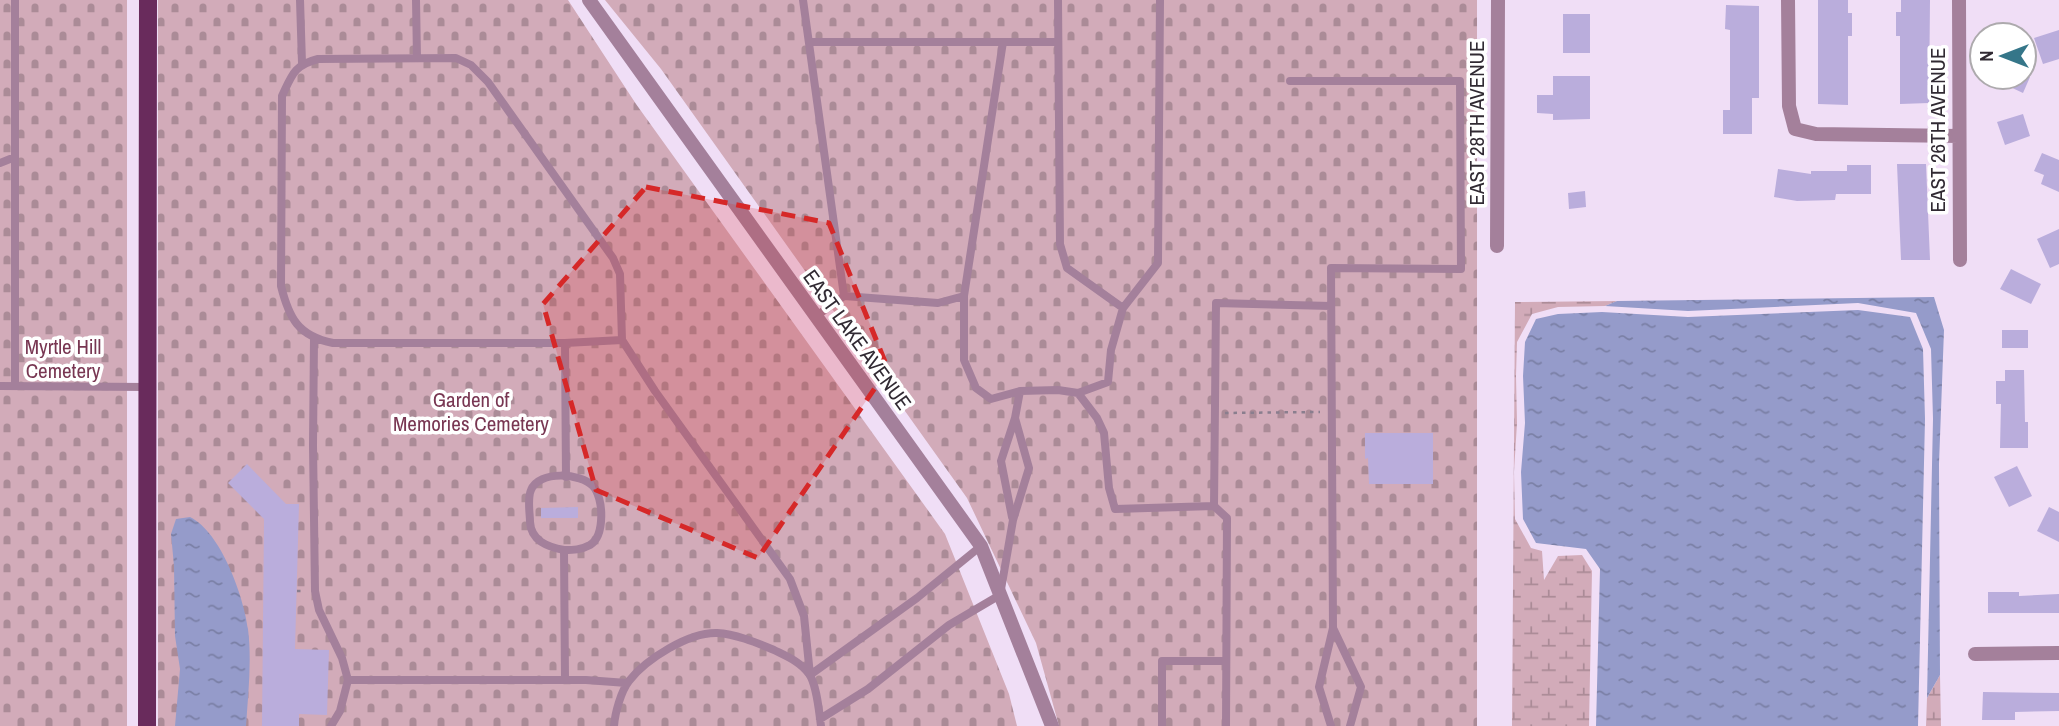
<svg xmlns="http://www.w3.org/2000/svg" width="2059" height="726" viewBox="0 0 2059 726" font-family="'Archivo Narrow',sans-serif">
<defs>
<pattern id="wetland-marsh" width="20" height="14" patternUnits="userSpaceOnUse" patternTransform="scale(1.75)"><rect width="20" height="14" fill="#d2abb9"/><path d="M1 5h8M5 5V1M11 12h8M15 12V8" fill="none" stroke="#ab8b97"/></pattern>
<pattern id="cemetery-stones" width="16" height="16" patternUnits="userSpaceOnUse" patternTransform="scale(1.75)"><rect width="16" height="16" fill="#d2abb9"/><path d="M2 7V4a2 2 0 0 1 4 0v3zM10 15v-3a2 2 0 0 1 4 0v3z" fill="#ab8b97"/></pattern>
<pattern id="water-ripples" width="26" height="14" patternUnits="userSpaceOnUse" patternTransform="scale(1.75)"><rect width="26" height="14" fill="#959bca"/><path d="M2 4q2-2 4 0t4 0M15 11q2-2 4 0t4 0" fill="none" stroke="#7a7fa5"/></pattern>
</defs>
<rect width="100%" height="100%" fill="#f0def6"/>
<path fill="url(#wetland-marsh)" d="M 1617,301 L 1605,306 L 1558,307 L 1532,314 L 1517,342 L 1516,376 L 1517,423 L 1514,472 L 1515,519 L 1531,548 L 1542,551 L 1544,580 L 1558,556 L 1582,555 L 1592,571 L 1589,726 L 1512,726 L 1515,302 Z
M 1940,675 L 1941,726 L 1926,726 L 1927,698 Z"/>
<path fill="url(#cemetery-stones)" d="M 0,0 L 127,0 L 127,726 L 0,726 Z
M 158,0 L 568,0 L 636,104 L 945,534 L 1009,694 L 1017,726 L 158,726 Z
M 605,0 L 1477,0 L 1477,726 L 1059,726 L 1036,643 L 967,498 L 661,69 Z"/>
<path fill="url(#water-ripples)" d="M 1934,297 L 1944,330 L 1939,464 L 1940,675 L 1927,698 L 1933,419 L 1931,349 L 1916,313 L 1858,303 L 1688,311 L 1605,306 L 1617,301 Z
M 1858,310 L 1910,317 L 1923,349 L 1925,419 L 1918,726 L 1596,726 L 1600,569 L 1586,549 L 1536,543 L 1523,519 L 1521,472 L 1525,423 L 1523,376 L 1525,342 L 1536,319 L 1558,314 L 1602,312 L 1688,317 Z
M 190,517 C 221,532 244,597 248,629 C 252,661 248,695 246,726 L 175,726 L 180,669 L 175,636 L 174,566 L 171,534 L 176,519 Z"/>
<path fill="#baaddc" d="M 1818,0 L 1848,0 L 1848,13 L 1852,13 L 1852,36 L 1848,36 L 1848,105 L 1818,104 Z
M 1901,0 L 1930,0 L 1929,103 L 1900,104 L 1900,36 L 1896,36 L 1896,12 L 1901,12 Z
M 1726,5 L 1759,6 L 1759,98 L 1752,98 L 1752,134 L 1723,134 L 1723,110 L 1730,110 L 1730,30 L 1725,29 Z
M 1563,14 L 1590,14 L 1590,53 L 1563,53 Z
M 2059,30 L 2059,59 L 2043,64 L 2034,38 Z
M 1553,76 L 1590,76 L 1590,119 L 1553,120 L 1553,114 L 1537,113 L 1537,95 L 1553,95 Z
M 1989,77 L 2030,77 L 2023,93 Z
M 2023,114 L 2030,136 L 2005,145 L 1997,122 Z
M 2042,153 L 2059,160 L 2059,192 L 2041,184 L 2044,175 L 2034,171 Z
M 1897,164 L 1926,164 L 1930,260 L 1901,260 Z
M 1847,165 L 1871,165 L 1871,194 L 1836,194 L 1835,200 L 1797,201 L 1774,197 L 1778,169 L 1811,174 L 1811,171 L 1847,171 Z
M 1585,191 L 1586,207 L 1569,209 L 1568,193 Z
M 2059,229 L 2059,264 L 2050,268 L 2037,239 Z
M 2011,269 L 2041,284 L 2031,304 L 2000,289 Z
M 2002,330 L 2028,330 L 2028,348 L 2002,348 Z
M 2005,370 L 2024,370 L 2025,422 L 2028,422 L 2028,448 L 2000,448 L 2001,404 L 1996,404 L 1996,381 L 2005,381 Z
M 1365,433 L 1433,433 L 1433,484 L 1369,484 L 1368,458 L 1365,459 Z
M 247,464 L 286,504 L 299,504 L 295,649 L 329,650 L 327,715 L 299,714 L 299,726 L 262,726 L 264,519 L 228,483 Z
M 2017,466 L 2032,496 L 2009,507 L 1994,477 Z
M 578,507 L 578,518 L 541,518 L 541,508 Z
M 2049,507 L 2059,512 L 2059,542 L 2037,531 Z
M 1988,592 L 2019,592 L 2019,596 L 2059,594 L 2059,613 L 1988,613 Z
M 1983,692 L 2059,693 L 2059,711 L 2015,712 L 2015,720 L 1982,720 Z"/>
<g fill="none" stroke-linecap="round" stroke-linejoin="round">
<path stroke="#8a7e8e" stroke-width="2.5" stroke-dasharray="3.5 5" stroke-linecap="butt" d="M 1225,413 L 1320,412
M 297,591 L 305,591"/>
<path stroke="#a4809b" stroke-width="8" d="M 15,0 L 15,386
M 300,0 L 302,63
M 416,0 L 417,58
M 803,0 L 844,296 L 815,317
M 1058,0 L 1060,244 L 1067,268 L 1123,308
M 809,42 L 1058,42
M 1290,81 L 1460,81 L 1461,269 L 1331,268 L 1333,628 L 1319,687 L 1331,726
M 0,163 L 15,157
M 844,296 L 938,303 L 964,296 L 1003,42
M 964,296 L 964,360 L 976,388 L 991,399 L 1020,391
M 314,339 L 313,445 L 315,591 L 319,610 L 342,658 L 348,680 L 340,711 L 331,726
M 622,340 L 565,343 L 333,343 C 298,336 289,318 281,286 L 282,96 C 292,75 294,65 318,59 L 456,58 L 471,65 L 488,82 L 613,258 L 620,274 L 622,340 L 655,391 L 790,579 L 804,616 L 810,675 L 917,598 L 981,546
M 565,343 L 566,477
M 0,386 L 147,387
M 1078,393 L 1097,418 L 1104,433 L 1109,488 L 1115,509 L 1214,506
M 1012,517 L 1001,461 L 1015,418
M 564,550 C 548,547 531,541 530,522 C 530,513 527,499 531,490 C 539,470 581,473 593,486 C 604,498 605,536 590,545 C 581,550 573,550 564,550 L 565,680
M 1333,628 L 1361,687 L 1350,726
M 348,680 L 586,680 L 627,683
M 820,719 L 868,689 L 949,625 L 1000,595 L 1013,520 L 1029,468 L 1015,418 L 1020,391 L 1058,390 L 1078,393 L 1108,382 L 1111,350 L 1123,308 L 1158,263 L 1160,0
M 614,726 C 615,713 621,691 629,681 C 646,659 689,632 717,633 C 736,634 757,643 774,650 C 786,656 801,662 809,674 C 817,685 819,712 821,726
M 1162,726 L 1162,661 L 1226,661
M 1226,726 L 1227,518 L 1214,506 L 1216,303 L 1331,306"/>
<path stroke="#a4809b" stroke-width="14" d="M 1788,0 L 1789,106 L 1795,129 L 1816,134 L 1959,136
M 1959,0 L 1960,260
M 1497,246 L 1498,0
M 1975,654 L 2059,653"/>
<path stroke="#a4809b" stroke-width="14" d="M 589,0 L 981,546 L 1052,726"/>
<path stroke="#692b5c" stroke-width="18" d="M 147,726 L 148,0"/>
</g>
<path fill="#d62828" fill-opacity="0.2" stroke="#d62828" stroke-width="5" stroke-dasharray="14 9" stroke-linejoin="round" d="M 646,187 L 829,223 L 888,369 L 758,558 L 596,490 L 543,304 Z"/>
<g text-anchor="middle" stroke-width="7" stroke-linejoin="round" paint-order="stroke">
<g font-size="21" fill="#312a33" stroke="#fff">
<text transform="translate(1477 123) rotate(-90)" y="7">EAST 28TH AVENUE</text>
<text transform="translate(1938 130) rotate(-90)" y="7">EAST 26TH AVENUE</text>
<text transform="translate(857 340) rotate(54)" y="7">EAST LAKE AVENUE</text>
</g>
<g font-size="21" fill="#783652" stroke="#fff">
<text x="63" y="354">Myrtle Hill<tspan x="63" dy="24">Cemetery</tspan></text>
<text x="471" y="407">Garden of<tspan x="471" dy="24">Memories Cemetery</tspan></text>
</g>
</g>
<g transform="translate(2003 56) rotate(270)"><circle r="33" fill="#ffffff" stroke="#adaaad" stroke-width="2"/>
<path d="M0-5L12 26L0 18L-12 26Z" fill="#357689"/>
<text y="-10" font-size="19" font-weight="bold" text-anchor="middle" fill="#312a33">N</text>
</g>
</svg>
